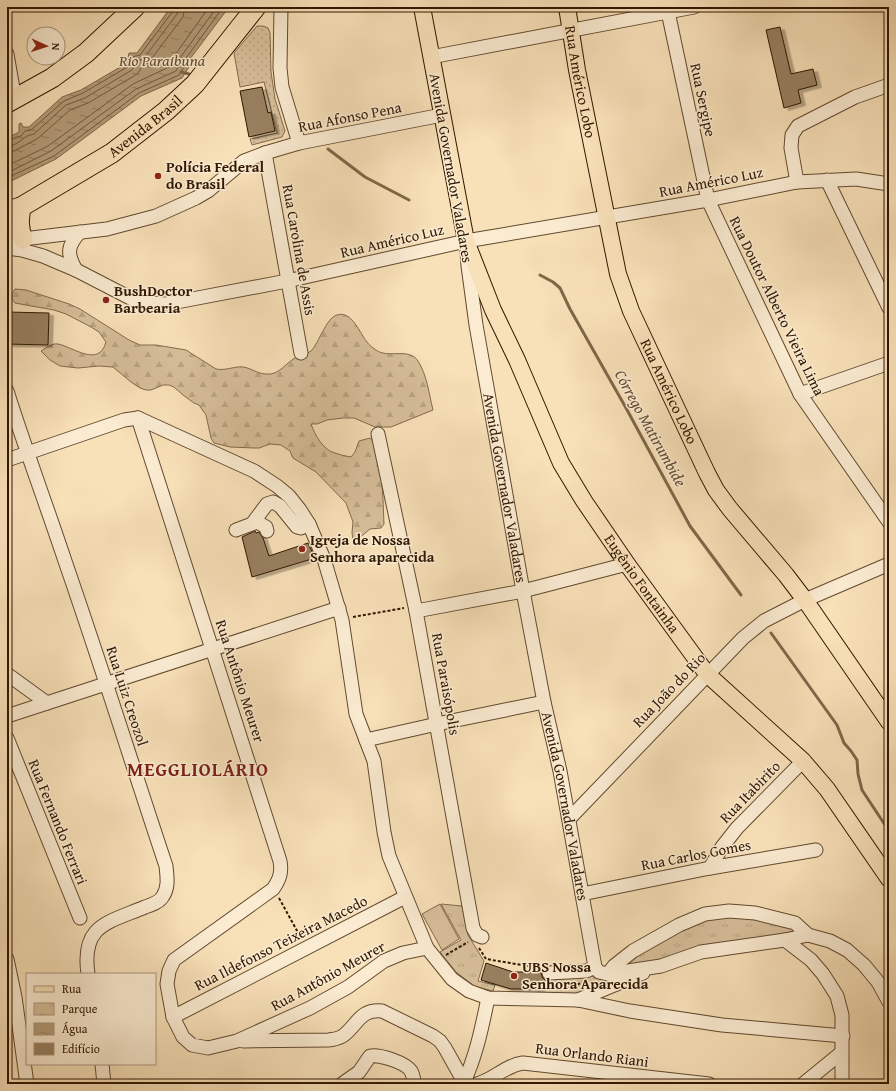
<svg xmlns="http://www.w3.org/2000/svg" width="896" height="1091" viewBox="0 0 896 1091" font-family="'Gentium Book Plus',serif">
<defs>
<pattern id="forest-firs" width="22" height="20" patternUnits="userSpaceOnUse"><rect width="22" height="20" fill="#d6be99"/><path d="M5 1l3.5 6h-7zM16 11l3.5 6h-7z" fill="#b8a382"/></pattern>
<pattern id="park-tufts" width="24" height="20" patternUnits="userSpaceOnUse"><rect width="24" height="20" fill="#d6be99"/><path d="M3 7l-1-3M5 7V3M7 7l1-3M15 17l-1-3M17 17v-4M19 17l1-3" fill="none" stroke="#b8a382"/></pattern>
<pattern id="garden-dots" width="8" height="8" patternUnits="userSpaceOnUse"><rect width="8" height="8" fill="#d6be99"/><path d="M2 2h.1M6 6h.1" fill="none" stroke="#b8a382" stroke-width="1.8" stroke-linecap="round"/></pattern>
<pattern id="water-ripples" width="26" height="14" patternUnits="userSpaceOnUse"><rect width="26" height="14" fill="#b49c79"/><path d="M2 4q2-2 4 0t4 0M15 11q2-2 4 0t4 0" fill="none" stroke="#937e61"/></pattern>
<filter id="shadow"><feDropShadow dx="4.5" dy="2.5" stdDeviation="0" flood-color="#0004"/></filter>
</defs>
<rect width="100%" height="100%" fill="#f8e0b8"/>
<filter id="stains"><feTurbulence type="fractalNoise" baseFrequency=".005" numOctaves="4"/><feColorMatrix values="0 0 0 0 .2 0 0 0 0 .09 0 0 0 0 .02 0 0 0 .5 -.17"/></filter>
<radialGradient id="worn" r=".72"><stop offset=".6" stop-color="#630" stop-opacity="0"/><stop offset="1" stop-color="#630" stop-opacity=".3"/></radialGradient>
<path fill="#d6be99" stroke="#836a4c" d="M 440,904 L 459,939 L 442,950 L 422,914 Z"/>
<path fill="url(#forest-firs)" stroke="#836a4c" d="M 15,289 L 26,290 L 69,304 L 80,309 L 129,340 L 140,345 L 156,345 L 186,350 L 216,369 C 226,371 234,366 243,367 C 251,368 258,374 266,374 C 279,376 286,362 297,357 C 301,355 307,354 311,351 C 319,343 326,318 337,315 C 352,310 360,334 367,342 C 369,345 373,348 376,350 C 388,359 409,347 418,361 C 427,375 429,394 433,410 L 391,427 L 375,427 L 354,418 L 343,418 L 327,420 L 317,424 L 311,424 C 315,435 323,450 335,453 C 340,455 346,456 351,457 L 355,452 L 359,441 L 370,438 C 383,451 383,505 384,524 L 381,528 L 370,529 L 358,539 L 353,539 L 352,533 L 353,522 L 346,503 L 316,472 L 293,458 L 290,451 L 281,445 L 270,444 L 259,448 L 254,448 L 230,447 L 214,443 L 211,438 L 206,415 L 199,405 L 194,403 L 183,395 L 174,387 L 169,385 L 163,385 L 151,390 L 146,390 L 140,388 L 131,382 L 113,367 L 99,366 L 78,368 L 60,366 L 50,360 L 41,351 C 46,348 52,343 58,344 C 73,347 99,368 106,342 L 99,332 L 91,327 L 66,314 L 54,310 L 15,303 L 12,299 L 12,294 Z"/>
<path fill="url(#park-tufts)" stroke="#836a4c" d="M 441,904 L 462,906 L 468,935 L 484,961 L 478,981 L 495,985 L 493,991 L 474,986 L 456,972 L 440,952 L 461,940 Z
M 729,913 L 795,925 L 795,936 L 702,948 L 616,971 L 679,927 Z"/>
<path fill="url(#garden-dots)" stroke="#836a4c" d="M 257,26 L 263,26 L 268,28 L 270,33 L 271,72 L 275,99 L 285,131 L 282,137 L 252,145 L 250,139 L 277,133 L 264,82 L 240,87 L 234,53 Z
M 587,974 L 597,978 L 618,976 L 584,996 L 537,993 L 552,978 Z"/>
<path fill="url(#water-ripples)" stroke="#7f6749" d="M 171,7 L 229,7 L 187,63 L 189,67 L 182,78 L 141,96 L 56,159 L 7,183 L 7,138 L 19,132 L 19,124 L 21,123 L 23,127 L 29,127 L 62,97 L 81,90 L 127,63 L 129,53 L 137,53 Z"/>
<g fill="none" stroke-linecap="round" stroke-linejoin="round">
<path stroke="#725a3c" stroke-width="1" d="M 7,141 L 21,136 L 25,131 L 31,130 L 64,101 L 83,93 L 129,66 L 132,57 L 140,55 L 173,11 L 174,7
M 7,146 C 16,146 21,140 27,136 C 29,135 32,135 34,134 L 66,105 L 85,98 L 132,70 L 137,62 L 144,58 L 177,14 L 179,7
M 7,152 L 14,151 L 37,139 L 70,110 L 88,103 L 134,76 L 138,73 L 142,67 L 149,62 L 183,17 L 185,7
M 7,166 L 48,146 L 133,84 L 171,66 L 175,55 L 209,7
M 7,173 L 51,151 L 136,89 L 176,71 L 178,67 L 180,58 L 217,7
M 7,178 L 54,156 L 139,93 L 179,75 L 184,67 L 184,61 L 223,7"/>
<path stroke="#7f6749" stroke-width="3" d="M 181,72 L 189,74
M 328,149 L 365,177 L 409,200
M 540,275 L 553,282 L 560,288 L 570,309 L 626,408 L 690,526 L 741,595
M 771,633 L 837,725 L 844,743 L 851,751 L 857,760 L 858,774 L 862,790 L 889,831"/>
</g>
<path fill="#988060" stroke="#301700" filter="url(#shadow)" d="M 780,27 L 791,74 L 813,69 L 817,85 L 798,90 L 801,103 L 784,108 L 766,30 Z
M 262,87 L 268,113 L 271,112 L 275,131 L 249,137 L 240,91 Z
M 7,312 L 49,313 L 48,345 L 7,344 Z
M 255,531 L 256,533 L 259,532 L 263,538 L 269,556 L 308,543 L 315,558 L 252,577 L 242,537 Z
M 486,963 L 513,972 L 541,972 L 542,977 L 547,982 L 540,989 L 511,989 L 481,980 Z"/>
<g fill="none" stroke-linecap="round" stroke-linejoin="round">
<defs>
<g id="minor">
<path d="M 281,7 L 280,68 L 282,87 L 299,143"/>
<path d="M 667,7 L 708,200 L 800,394 L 889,522"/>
<path d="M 7,54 L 15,100"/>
<path d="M 431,57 L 694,7"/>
<path d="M 265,153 L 301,353"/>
<path d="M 827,180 L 889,308"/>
<path d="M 797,182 L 791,148 L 792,135 L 798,126 L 855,97 L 889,85"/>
<path d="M 15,241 L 23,239 L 107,229 L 156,216 L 196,198 L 208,191 L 244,161 L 265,153 L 299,143 L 442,115"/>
<path d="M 7,248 L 22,250 L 43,256 L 76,270 L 138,302 L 166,304 L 287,281 L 466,241 L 708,200 L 797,182 L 856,179 L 889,184"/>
<path id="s1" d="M 467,251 L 468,266 L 476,325 L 523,591 L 544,702 L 560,771 L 595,967"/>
<path d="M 76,270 C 66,253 68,245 80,232"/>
<path d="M 7,391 C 25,448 46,504 65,561 C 100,662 132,764 166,866 C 167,876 169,887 163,896 C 160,902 151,905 145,907 C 107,923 81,925 88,974"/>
<path d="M 800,394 L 889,363"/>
<path d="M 138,418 L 254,471 L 277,486 L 289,496 L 300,510 L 309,524 L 324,559 L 342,620 L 356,714 L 374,761 L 384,832 L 389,856 L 427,948 L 452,979 L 469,991 L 488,998 L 578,1000 L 630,1011 L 722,1025 L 843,1036"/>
<path d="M 138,418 L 280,861 C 282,872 280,879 273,889 L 174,960 L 169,971 L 167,984 L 173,1017 L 183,1037 L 192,1045 L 208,1048 L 237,1041 L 310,1008 L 348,987 L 384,961 L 403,953 L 427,948"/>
<path d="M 378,434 L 416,611 L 473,928 L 477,935 L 482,937"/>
<path d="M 7,460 L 124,420 L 138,418"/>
<path d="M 255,521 L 266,527 L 267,531"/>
<path d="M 236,530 L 252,524 L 267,504 L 273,502 L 280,506 L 297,527 L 301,528 L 309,524"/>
<path d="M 416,611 L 523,591 L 627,564"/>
<path d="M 7,674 L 47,703"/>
<path d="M 7,716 L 339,608"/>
<path d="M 7,738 L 80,918"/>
<path d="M 366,740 L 437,724 L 544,702"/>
<path d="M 569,819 L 743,638 L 764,621 L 805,600 L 889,564"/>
<path d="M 710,868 L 722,847 L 737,828 L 803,761"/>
<path d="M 582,894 L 710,868 L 816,850"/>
<path d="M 785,940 L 811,960 L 823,974 L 837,996 L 842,1015 L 842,1084"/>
<path d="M 7,959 L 15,997 L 27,1084"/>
<path d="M 595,967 L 599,972 L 608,974 L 661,966 L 701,952 L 785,940 L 808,935 L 830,941 L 847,950 L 864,965 L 878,982 L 889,1002"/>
<path d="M 549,973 L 586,971 L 595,967"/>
<path d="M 608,974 L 614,966 L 633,951 L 679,925 L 705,914 L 729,911 L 755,913 L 795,923 L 808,935"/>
<path d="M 578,1000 L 643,973"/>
<path d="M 173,1017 L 405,897"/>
<path d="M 243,1041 L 329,1040 C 334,1039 339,1039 344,1035 C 358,1024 360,1009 382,1011 L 433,1036 L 440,1041 L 445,1048 L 464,1082 L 469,1084"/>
<path d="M 102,1064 L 104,1084"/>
<path d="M 342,1084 L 359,1072 L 370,1056 C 380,1054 406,1063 411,1071 C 413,1075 414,1080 414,1084"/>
<path d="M 463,1084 C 476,1057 482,1027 488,998"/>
<path d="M 477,1084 C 495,1079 504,1066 523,1063 L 709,1084"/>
<path d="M 803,1084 L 841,1053"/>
</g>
<g id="major">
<path id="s2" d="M 422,7 L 466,241 L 493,310 L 517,360 L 561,463 L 584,501 L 627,564 L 707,674 L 803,761 L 827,789 L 889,879"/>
<path id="s3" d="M 567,7 L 577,70 L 618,274 L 631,311 L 707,473 L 716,490 L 730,509 L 786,575 L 805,600 L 889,722"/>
</g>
<g id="highway">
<path d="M 7,103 L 52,78 L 86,53 L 135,7"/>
<path d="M 21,207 C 19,220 18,227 23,239"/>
<path id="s4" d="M 7,211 L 21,207 L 112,153 L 166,111 L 195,84 L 256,7"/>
</g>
</defs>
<use href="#minor" stroke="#62492e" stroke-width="15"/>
<use href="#major" stroke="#301700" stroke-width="18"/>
<use href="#highway" stroke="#301700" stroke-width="21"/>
<path stroke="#301700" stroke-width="2" stroke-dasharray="3 2" stroke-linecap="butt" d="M 353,617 L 404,608
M 279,898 L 301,938
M 479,948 L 486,959 L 540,968
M 446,955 L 468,942
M 568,988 L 581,983"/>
<use href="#minor" stroke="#faebd1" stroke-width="13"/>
<use href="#major" stroke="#f8e0b8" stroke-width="16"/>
<use href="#highway" stroke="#f8e0b8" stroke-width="19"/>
</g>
<g fill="#8f2418" stroke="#faebd1" stroke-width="1.5">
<circle cx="158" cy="176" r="4"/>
<circle cx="106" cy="300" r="4"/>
<circle cx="302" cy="549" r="4"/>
<circle cx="514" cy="976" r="4"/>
</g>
<g text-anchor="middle" stroke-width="3" stroke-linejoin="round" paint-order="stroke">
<g font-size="15" fill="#301700" stroke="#faebd1">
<text dy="5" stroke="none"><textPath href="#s3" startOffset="76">Rua Américo Lobo</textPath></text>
<text transform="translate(703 100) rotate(78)" y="5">Rua Sergipe</text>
<text transform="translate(350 117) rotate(-11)" y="5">Rua Afonso Pena</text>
<text dy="5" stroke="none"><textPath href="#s4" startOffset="163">Avenida Brasil</textPath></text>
<text transform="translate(451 168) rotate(80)" y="5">Avenida Governador Valadares</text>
<text transform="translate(711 182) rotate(-11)" y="5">Rua Américo Luz</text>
<text transform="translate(392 241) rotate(-13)" y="5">Rua Américo Luz</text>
<text transform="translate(299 250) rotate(80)" y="5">Rua Carolina de Assis</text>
<text transform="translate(777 306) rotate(64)" y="5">Rua Doutor Alberto Vieira Lima</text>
<text dy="5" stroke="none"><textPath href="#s3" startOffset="400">Rua Américo Lobo</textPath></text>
<text dy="5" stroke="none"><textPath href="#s1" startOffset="240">Avenida Governador Valadares</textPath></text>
<text dy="5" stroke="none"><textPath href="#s2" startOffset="625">Eugênio Fontainha</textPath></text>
<text transform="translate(240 681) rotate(72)" y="5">Rua Antônio Meurer</text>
<text transform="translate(446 684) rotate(80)" y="5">Rua Paraisópolis</text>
<text transform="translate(669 690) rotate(-46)" y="5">Rua João do Rio</text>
<text transform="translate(127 696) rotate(72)" y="5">Rua Luiz Creozol</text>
<text transform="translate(750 792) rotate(-46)" y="5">Rua Itabirito</text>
<text dy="5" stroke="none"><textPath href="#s1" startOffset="564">Avenida Governador Valadares</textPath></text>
<text transform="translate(58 822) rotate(68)" y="5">Rua Fernando Ferrari</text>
<text transform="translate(696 855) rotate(-11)" y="5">Rua Carlos Gomes</text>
<text transform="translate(281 943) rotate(-27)" y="5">Rua Ildefonso Teixeira Macedo</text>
<text transform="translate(328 976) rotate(-29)" y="5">Rua Antônio Meurer</text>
<text transform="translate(592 1055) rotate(7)" y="5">Rua Orlando Riani</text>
</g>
<g font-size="15" font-weight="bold" fill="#301700" stroke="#faebd1" text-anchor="start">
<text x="166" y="172">Polícia Federal<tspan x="166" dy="17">do Brasil</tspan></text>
<text x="114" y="296">BushDoctor<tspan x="114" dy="17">Barbearia</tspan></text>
<text x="310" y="545">Igreja de Nossa<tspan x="310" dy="17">Senhora aparecida</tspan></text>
<text x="522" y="972">UBS Nossa<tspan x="522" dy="17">Senhora Aparecida</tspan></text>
</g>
<g font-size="16" font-style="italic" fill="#654c30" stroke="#faebd1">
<text x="162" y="66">Rio Paraibuna</text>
<text transform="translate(651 428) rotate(61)" y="6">Córrego Matirumbide</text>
</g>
<g font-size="19" font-weight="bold" letter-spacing="1" fill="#7a1f14" stroke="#faebd1">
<text x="198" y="776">MEGGLIOLÁRIO</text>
</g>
</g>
<rect width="896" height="1091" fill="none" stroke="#f8e0b8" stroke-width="24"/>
<rect x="8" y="8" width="880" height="1075" fill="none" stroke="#301700" stroke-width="2"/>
<rect x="12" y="12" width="872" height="1067" fill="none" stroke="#301700"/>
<rect x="26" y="973" width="130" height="92" fill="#faebd1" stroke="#a9967d"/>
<rect x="34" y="986" width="20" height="6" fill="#f8e0b8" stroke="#a9967d"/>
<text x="62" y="993" font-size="12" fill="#301700">Rua</text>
<rect x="34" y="1003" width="20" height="12" fill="url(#park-tufts)" stroke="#a9967d"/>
<text x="62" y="1013" font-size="12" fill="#301700">Parque</text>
<rect x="34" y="1023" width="20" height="12" fill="url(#water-ripples)" stroke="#a9967d"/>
<text x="62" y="1033" font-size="12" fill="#301700">Água</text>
<rect x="34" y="1043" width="20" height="12" fill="#988060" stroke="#a9967d"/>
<text x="62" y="1053" font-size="12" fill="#301700">Edifício</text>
<g transform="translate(46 46) rotate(93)"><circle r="19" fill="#faebd1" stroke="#a9967d"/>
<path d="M0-3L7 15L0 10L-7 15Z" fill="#8f2418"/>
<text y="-6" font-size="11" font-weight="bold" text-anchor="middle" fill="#301700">N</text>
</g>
<rect width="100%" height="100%" filter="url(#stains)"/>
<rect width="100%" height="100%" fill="url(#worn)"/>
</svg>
